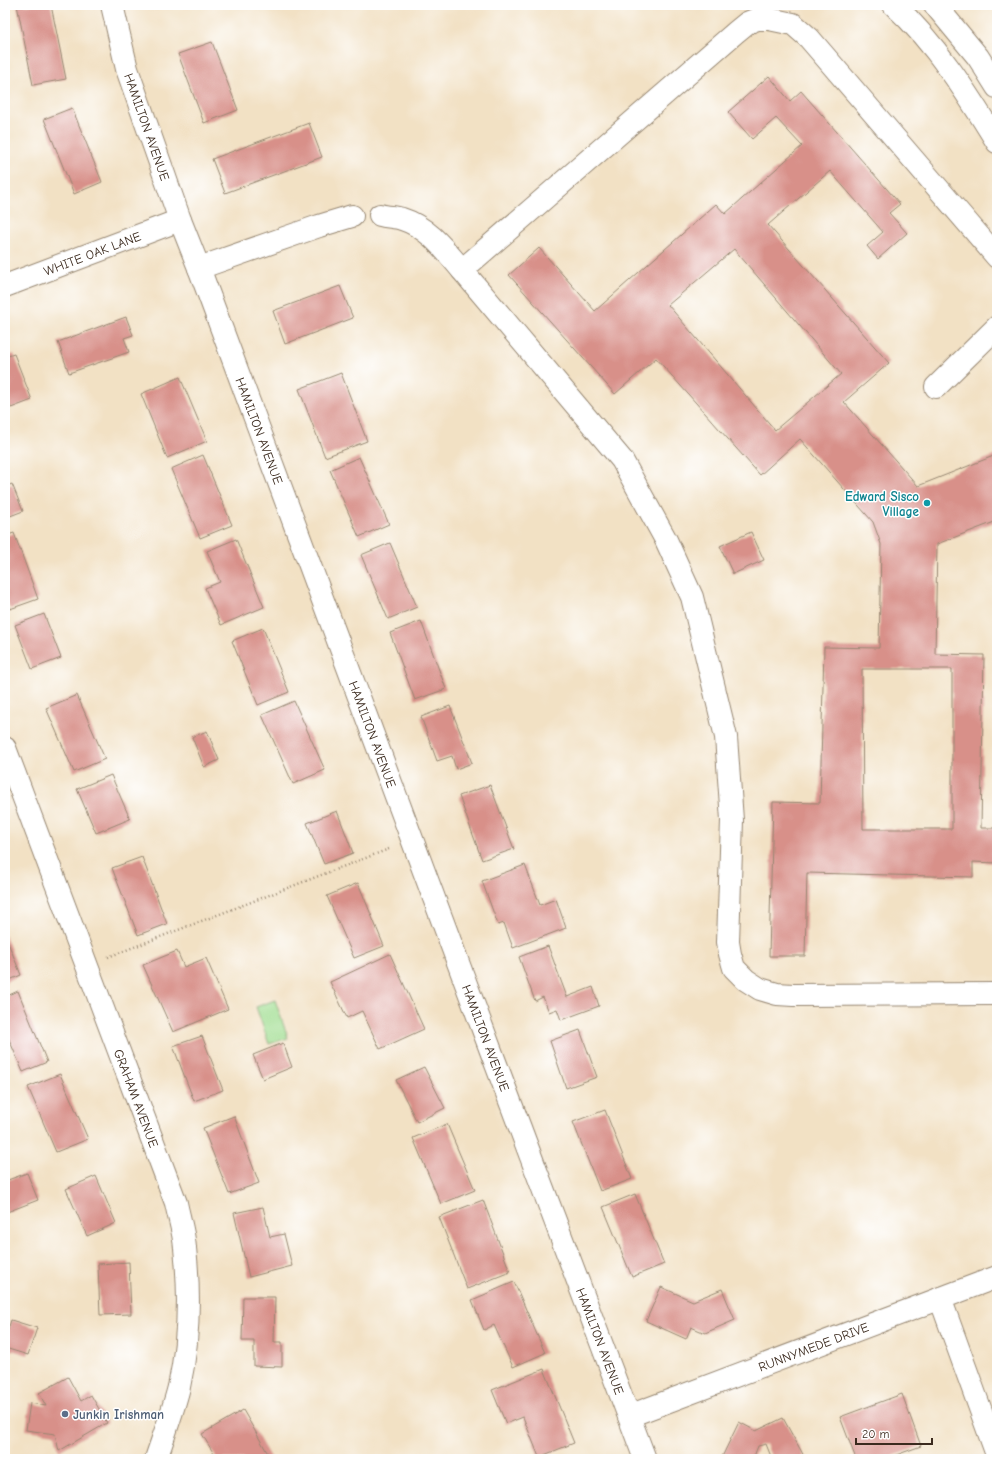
<svg xmlns="http://www.w3.org/2000/svg" width="1002" height="1464" viewBox="0 0 1002 1464" font-family="'Comic Neue',sans-serif">
<rect width="100%" height="100%" fill="#fff"/>
<filter id="ink" filterUnits="userSpaceOnUse"><feTurbulence type="fractalNoise" baseFrequency=".025" numOctaves="2"/><feDisplacementMap in="SourceGraphic" scale="8" xChannelSelector="R" yChannelSelector="G"/><feConvolveMatrix kernelMatrix="1 2 1 2 8 2 1 2 1" color-interpolation-filters="sRGB"/></filter>
<filter id="wash" filterUnits="userSpaceOnUse"><feTurbulence type="fractalNoise" baseFrequency=".012" numOctaves="4" result="noise"/><feDisplacementMap in="SourceGraphic" scale="16" xChannelSelector="R" yChannelSelector="G"/><feGaussianBlur stdDeviation="0.9" result="paint"/><feColorMatrix in="noise" values="0 0 0 0 0 0 0 0 0 0 0 0 0 0 0 0 0 1.4 0 .05"/><feComposite in="paint" operator="in"/></filter>
<g filter="url(#wash)">
<rect width="100%" height="100%" fill="#f2e1c4"/>
<path fill="#a1de92" stroke="#6e8458" d="M 275,1000 L 288,1038 L 269,1044 L 256,1007 Z"/>
<g id="blocks">
<path fill="#d89089" fill-rule="evenodd" d="M 17,5 L 51,5 L 66,79 L 33,85 Z
M 212,42 L 238,110 L 204,123 L 178,54 Z
M 769,76 L 790,101 L 801,91 L 900,204 L 889,213 L 907,233 L 878,259 L 867,246 L 883,232 L 830,171 L 768,225 L 889,363 L 844,402 L 918,486 L 996,455 L 997,457 L 997,521 L 937,544 L 935,654 L 984,655 L 981,828 L 997,828 L 997,863 L 973,862 L 973,877 L 807,873 L 805,956 L 769,956 L 773,802 L 820,803 L 824,647 L 879,648 L 881,544 L 873,522 L 800,439 L 760,475 L 656,358 L 615,394 L 509,275 L 539,248 L 595,311 L 716,204 L 725,214 L 802,146 L 776,118 L 752,139 L 728,112 ZM 734,249 L 841,374 L 775,430 L 668,305 ZM 862,669 L 952,669 L 952,829 L 863,829 Z
M 72,108 L 102,182 L 74,194 L 44,119 Z
M 309,123 L 322,157 L 225,193 L 212,159 Z
M 340,286 L 353,318 L 285,344 L 273,311 Z
M 126,317 L 133,335 L 124,338 L 129,352 L 69,373 L 58,342 Z
M 14,354 L 32,400 L 11,408 L 5,394 L 5,357 Z
M 341,373 L 367,441 L 325,457 L 299,389 Z
M 180,377 L 207,441 L 167,458 L 141,394 Z
M 203,455 L 232,525 L 200,538 L 171,469 Z
M 359,457 L 389,524 L 359,537 L 330,470 Z
M 12,484 L 23,511 L 5,518 L 5,487 Z
M 751,532 L 764,560 L 733,574 L 720,546 Z
M 14,533 L 38,599 L 10,609 L 5,597 L 5,536 Z
M 236,539 L 264,607 L 221,625 L 205,588 L 220,582 L 207,551 Z
M 390,543 L 417,607 L 388,619 L 361,555 Z
M 44,614 L 61,658 L 32,669 L 15,625 Z
M 421,621 L 446,689 L 415,700 L 390,633 Z
M 263,628 L 289,692 L 258,705 L 232,641 Z
M 77,695 L 105,759 L 74,772 L 46,708 Z
M 294,701 L 325,770 L 293,784 L 262,715 Z
M 450,706 L 472,763 L 456,769 L 452,756 L 437,761 L 421,717 Z
M 207,731 L 219,760 L 204,767 L 192,737 Z
M 111,775 L 130,819 L 96,833 L 77,789 Z
M 490,785 L 514,849 L 482,860 L 459,796 Z
M 337,811 L 353,853 L 324,864 L 307,823 Z
M 142,857 L 167,924 L 138,935 L 112,868 Z
M 525,865 L 540,905 L 556,899 L 566,928 L 513,948 L 504,923 L 498,925 L 482,881 Z
M 358,883 L 384,946 L 354,958 L 327,896 Z
M 5,935 L 21,975 L 5,982 Z
M 548,946 L 567,997 L 593,987 L 599,1006 L 561,1020 L 557,1009 L 549,1012 L 543,997 L 535,1001 L 519,957 Z
M 177,951 L 184,967 L 206,958 L 228,1009 L 173,1032 L 143,965 Z
M 390,954 L 424,1029 L 380,1049 L 362,1011 L 347,1018 L 330,982 Z
M 18,991 L 47,1062 L 23,1072 L 5,1030 L 5,997 Z
M 580,1030 L 597,1077 L 566,1088 L 550,1041 Z
M 202,1036 L 223,1090 L 194,1101 L 173,1046 Z
M 283,1043 L 292,1067 L 263,1079 L 253,1055 Z
M 424,1067 L 445,1108 L 417,1122 L 396,1080 Z
M 60,1074 L 88,1139 L 56,1152 L 28,1087 Z
M 605,1110 L 632,1179 L 600,1191 L 573,1122 Z
M 234,1116 L 259,1183 L 229,1194 L 203,1128 Z
M 447,1124 L 475,1190 L 441,1204 L 413,1138 Z
M 27,1173 L 38,1200 L 7,1212 L 5,1206 L 5,1181 Z
M 96,1176 L 116,1223 L 87,1236 L 66,1189 Z
M 635,1194 L 664,1264 L 632,1277 L 603,1207 Z
M 483,1200 L 510,1272 L 467,1289 L 439,1217 Z
M 263,1207 L 270,1237 L 284,1234 L 292,1266 L 249,1277 L 234,1213 Z
M 129,1262 L 131,1314 L 100,1315 L 98,1264 Z
M 514,1282 L 545,1353 L 513,1367 L 494,1325 L 484,1330 L 472,1300 Z
M 661,1287 L 693,1301 L 722,1289 L 735,1320 L 705,1333 L 691,1327 L 686,1339 L 646,1321 Z
M 243,1297 L 275,1297 L 274,1342 L 282,1342 L 282,1367 L 254,1366 L 254,1341 L 242,1341 Z
M 11,1320 L 37,1328 L 28,1355 L 5,1348 L 5,1339 Z
M 544,1369 L 574,1443 L 539,1457 L 523,1417 L 506,1424 L 492,1390 Z
M 68,1377 L 81,1401 L 91,1395 L 107,1423 L 59,1451 L 55,1434 L 26,1430 L 30,1403 L 46,1406 L 39,1393 Z
M 902,1394 L 921,1446 L 885,1459 L 856,1459 L 840,1417 Z
M 243,1410 L 271,1459 L 217,1459 L 202,1434 Z
M 783,1418 L 805,1458 L 772,1459 L 766,1444 L 758,1446 L 753,1459 L 721,1459 L 739,1422 L 756,1431 Z"/>
</g>
</g>
<g filter="url(#ink)">
<use href="#blocks" fill-opacity="0" stroke="#968671" stroke-width="1"/>
<g fill="none" stroke-linecap="round" stroke-linejoin="round">
<defs>
<g id="minor">
<path id="s1" d="M 112,5 L 127,69 L 180,220 L 199,268 L 491,1051 L 645,1459"/>
<path d="M 894,5 C 936,44 967,93 997,142"/>
<path d="M 935,5 L 978,57 L 997,87"/>
<path d="M 380,215 C 387,217 396,217 402,219 C 428,227 445,250 462,270"/>
<path d="M 997,257 L 809,38 L 793,24 L 769,19 L 757,19 L 747,23 L 736,32 L 462,270 L 622,460 L 666,540 L 692,597 L 726,737 L 732,820 L 728,942 L 730,954 L 734,968 L 746,980 L 760,989 L 777,994 L 793,995 L 997,994"/>
<path d="M 199,268 L 319,226 L 352,216"/>
<path id="s2" d="M 5,286 L 180,220"/>
<path d="M 936,387 L 997,327"/>
<path id="s3" d="M 5,748 L 176,1203 C 179,1218 184,1233 185,1248 C 190,1294 189,1341 179,1387 C 173,1411 164,1435 156,1459"/>
<path d="M 940,1298 L 997,1455"/>
<path id="s4" d="M 629,1416 L 997,1277"/>
</g>
</defs>
<use href="#minor" stroke="#968671" stroke-width="24"/>
<path stroke="#968671" stroke-width="2.5" stroke-dasharray="1 3" stroke-linecap="butt" d="M 108,957 L 389,849"/>
<use href="#minor" stroke="#fff" stroke-width="22"/>
</g>
</g>
<circle fill="#0f9aa8" stroke="#fff" stroke-width="1.5" cx="927" cy="503" r="4"/>
<circle fill="#5c6f8a" stroke="#fff" stroke-width="1.5" cx="65" cy="1414" r="4"/>
<g text-anchor="middle" stroke-width="3" stroke-linejoin="round" paint-order="stroke">
<g font-size="13" fill="#3b2a1e" stroke="#fff">
<text dy="5" stroke="none"><textPath href="#s1" startOffset="127">HAMILTON AVENUE</textPath></text>
<text dy="5" stroke="none"><textPath href="#s2" startOffset="93">WHITE OAK LANE</textPath></text>
<text dy="5" stroke="none"><textPath href="#s1" startOffset="451">HAMILTON AVENUE</textPath></text>
<text dy="5" stroke="none"><textPath href="#s1" startOffset="775">HAMILTON AVENUE</textPath></text>
<text dy="5" stroke="none"><textPath href="#s1" startOffset="1099">HAMILTON AVENUE</textPath></text>
<text dy="5" stroke="none"><textPath href="#s3" startOffset="374">GRAHAM AVENUE</textPath></text>
<text dy="5" stroke="none"><textPath href="#s1" startOffset="1423">HAMILTON AVENUE</textPath></text>
<text dy="5" stroke="none"><textPath href="#s4" startOffset="197">RUNNYMEDE DRIVE</textPath></text>
</g>
<g font-size="13" font-weight="bold" fill="#0d838f" stroke="#fff" text-anchor="end">
<text x="919" y="501">Edward Sisco<tspan x="919" dy="15">Village</tspan></text>
</g>
<g font-size="13" font-weight="bold" fill="#4e5e75" stroke="#fff" text-anchor="start">
<text x="73" y="1419">Junkin Irishman</text>
</g>
</g>
<rect width="1002" height="1464" fill="none" stroke="#fff" stroke-width="20"/>
<path d="M856 1438v6h76v-6" fill="none" stroke="#3b2a1e" stroke-width="2"/>
<text x="862" y="1438" font-size="12" fill="#3b2a1e" stroke="#ffffff" stroke-width="3" paint-order="stroke">20 m</text>
</svg>
